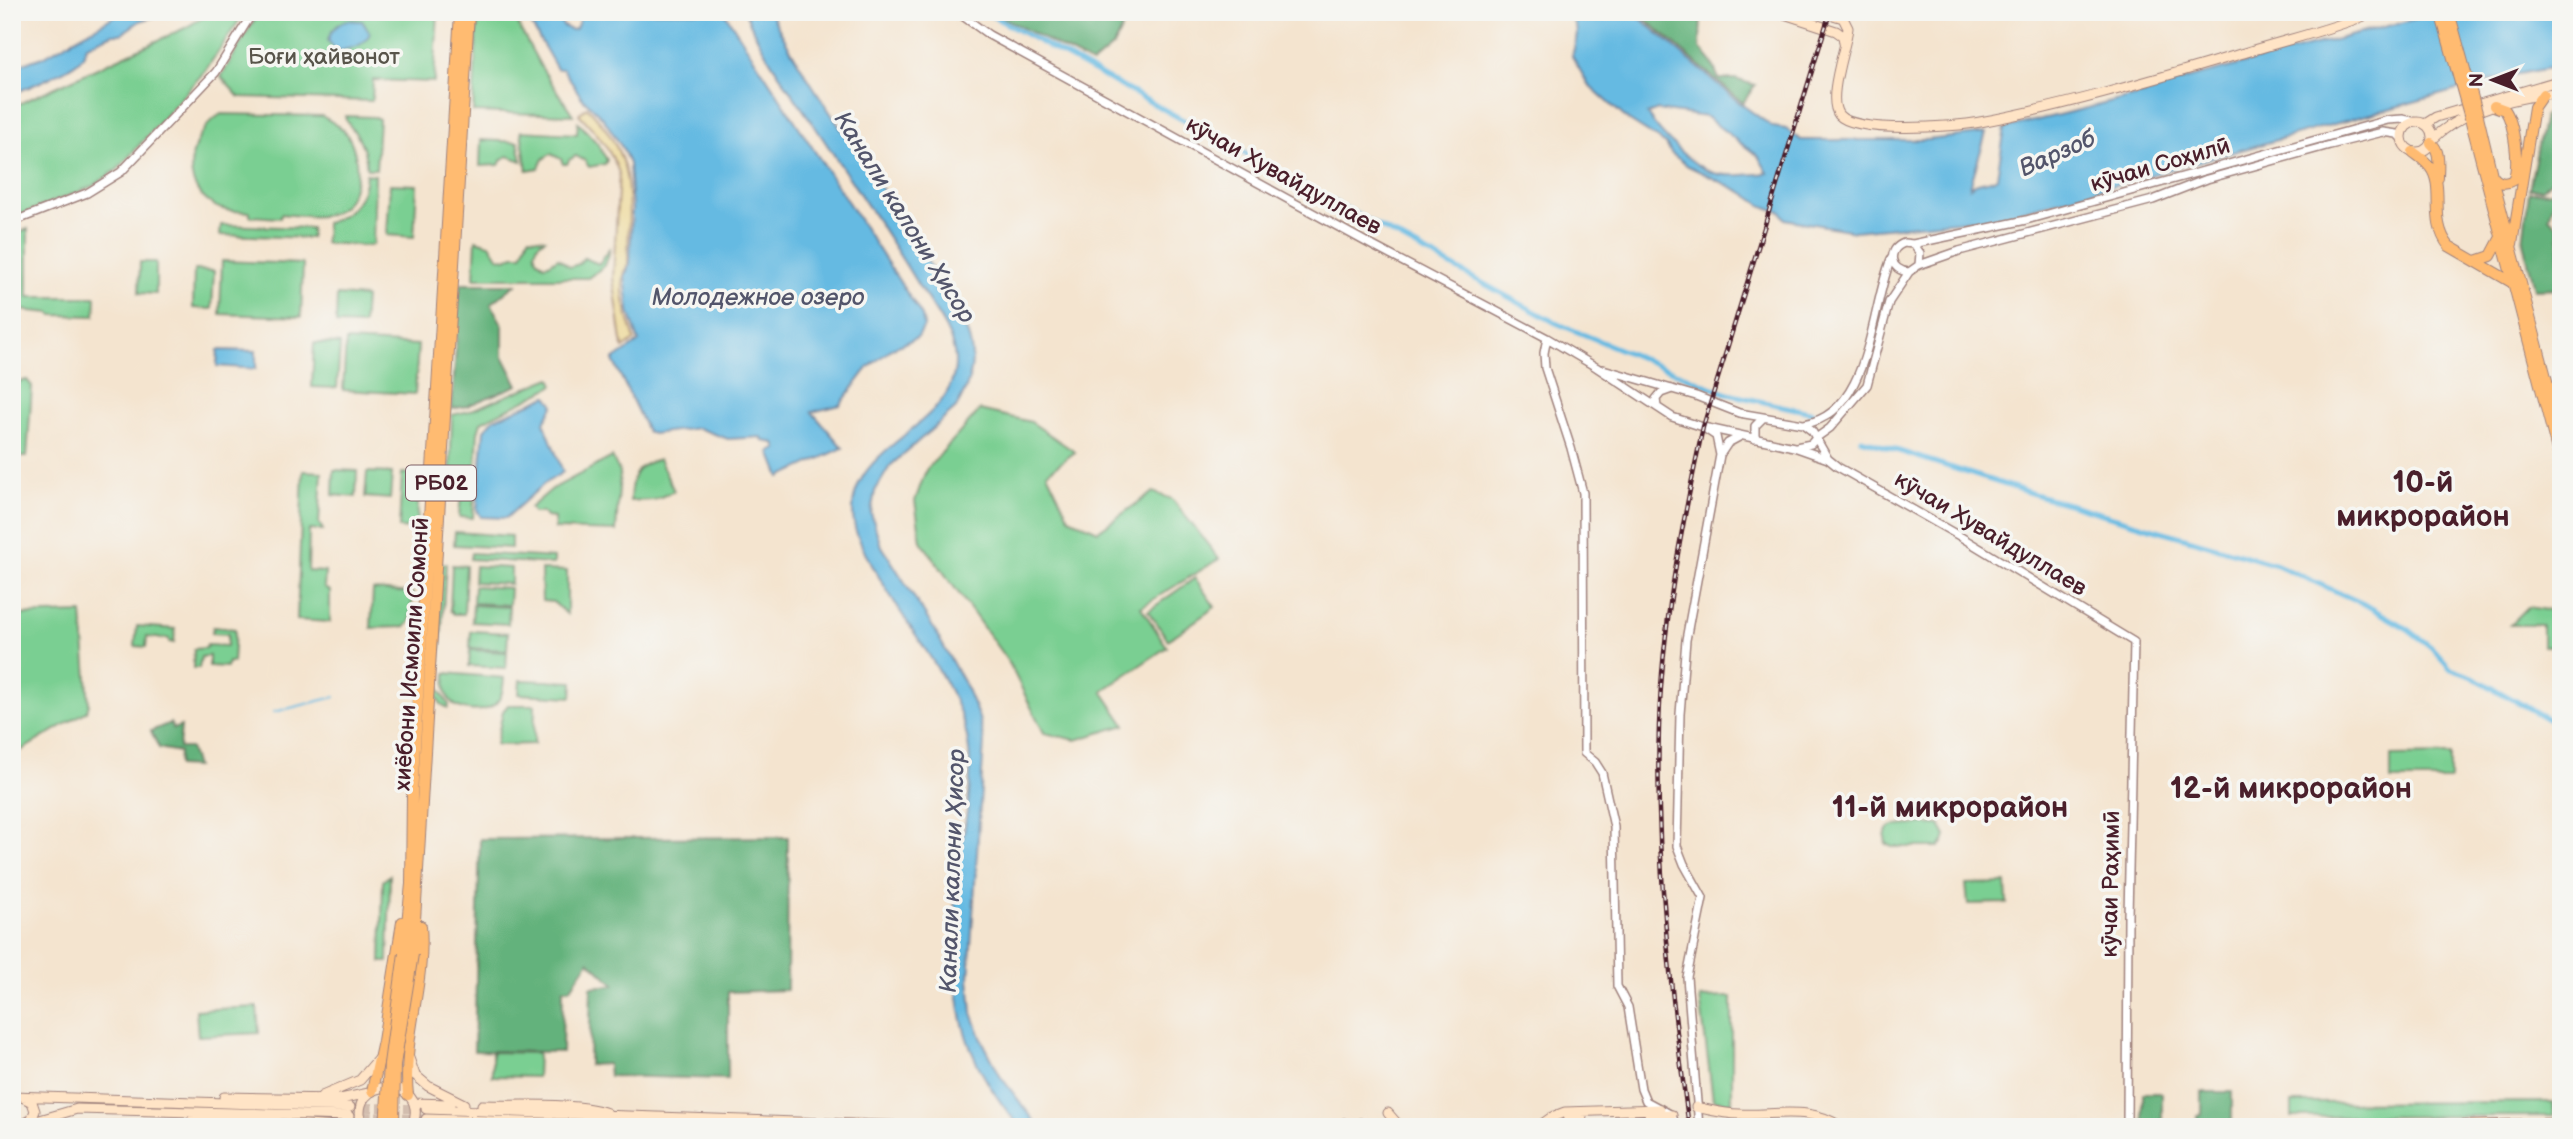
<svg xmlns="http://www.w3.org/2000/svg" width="2573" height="1139" viewBox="0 0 2573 1139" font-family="'Balsamiq Sans',sans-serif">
<rect width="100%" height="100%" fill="#f6f6f2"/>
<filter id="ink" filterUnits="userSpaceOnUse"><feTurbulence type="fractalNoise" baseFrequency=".0143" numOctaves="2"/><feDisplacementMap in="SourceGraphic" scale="14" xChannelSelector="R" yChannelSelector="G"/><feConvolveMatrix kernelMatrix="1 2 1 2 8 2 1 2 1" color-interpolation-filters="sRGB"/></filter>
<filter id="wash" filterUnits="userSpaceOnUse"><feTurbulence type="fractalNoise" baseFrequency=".00686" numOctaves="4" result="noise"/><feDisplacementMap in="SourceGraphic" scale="28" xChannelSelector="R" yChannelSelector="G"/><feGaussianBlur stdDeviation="1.57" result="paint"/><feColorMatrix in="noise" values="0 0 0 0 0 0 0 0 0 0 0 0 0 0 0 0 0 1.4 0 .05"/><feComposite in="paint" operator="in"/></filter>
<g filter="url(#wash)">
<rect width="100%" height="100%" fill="#f4e4cf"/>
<path fill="#7acf92" stroke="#62775e" stroke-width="2" d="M 212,12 L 245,12 L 205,71 L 118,169 L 93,186 L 12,218 L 12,107 L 185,28 Z
M 259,12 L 438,12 L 434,82 L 373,80 L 372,101 L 239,97 L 221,77 Z
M 478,12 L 511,12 L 541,67 L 573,115 L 473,112 Z
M 221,114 L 322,116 C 330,121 339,125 345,132 C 363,154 361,203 331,214 C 316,219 296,215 281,214 L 280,218 L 250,216 L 250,212 C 236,211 224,212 213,205 C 176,184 191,132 221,114 Z
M 345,116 L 374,117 L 379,119 L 376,169 L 367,169 C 366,156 364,146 357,135 C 353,128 346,124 345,116 Z
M 578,122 L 597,143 L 607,160 L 605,164 L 589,167 L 585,161 L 576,156 L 569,160 L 567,164 L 563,164 L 561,159 L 551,154 L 543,159 L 539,168 L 527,170 L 521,131 L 577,134 Z
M 481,140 L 518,142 L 522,161 L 508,156 L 502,159 L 499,165 L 480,166 Z
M 366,174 L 375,175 L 373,244 L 369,246 L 325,243 L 326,223 C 350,216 365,198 366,174 Z
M 390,184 L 417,185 L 414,237 L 387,235 Z
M 221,225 L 311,228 L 311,238 L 220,235 Z
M 28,229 L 28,297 L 96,297 L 95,316 L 52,315 L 51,313 L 19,310 L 12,315 L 12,235 Z
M 529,237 L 545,239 L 538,244 L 535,252 L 537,259 L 544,265 L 549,264 L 558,258 L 570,267 L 579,264 L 584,258 L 599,264 L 609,249 C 609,266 600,269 588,278 L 474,278 L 476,240 L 490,244 L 498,257 L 506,259 L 514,255 L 522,255 Z
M 222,261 L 303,264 L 301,317 L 220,314 Z
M 140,262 L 156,262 L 156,294 L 139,293 Z
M 194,270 L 214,271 L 212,309 L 193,308 Z
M 337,295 L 365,297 L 363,325 L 336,324 Z
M 346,341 L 418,345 L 415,394 L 343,390 Z
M 314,343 L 340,344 L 337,388 L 312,387 Z
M 551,378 L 554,385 L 545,390 L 481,422 L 478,432 L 473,518 L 459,517 L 462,483 L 450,481 L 452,415 L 469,411 Z
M 27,380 L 32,386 L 27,457 L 12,457 L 12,384 Z
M 980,410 L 1031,422 L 1075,452 L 1047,473 L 1069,518 L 1098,531 L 1153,492 L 1172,499 L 1219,559 L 1141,607 L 1167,647 L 1102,691 L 1125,725 L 1076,740 L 1044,733 L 1009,663 L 921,541 L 915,501 L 926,470 Z
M 612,457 L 620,473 L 616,531 L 555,529 L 554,518 L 546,517 L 543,513 L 534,513 L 530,508 L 552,489 Z
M 659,459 L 674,491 L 654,500 L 630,501 C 631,476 634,466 659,459 Z
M 334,470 L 357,471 L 356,497 L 333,495 Z
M 303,471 L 322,472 L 319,523 L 323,530 L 309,530 L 308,571 L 325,572 L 324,588 L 330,591 L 330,622 L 297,620 Z
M 367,472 L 392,473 L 390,499 L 365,497 Z
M 402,473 L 413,474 L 419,480 L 417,529 L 399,528 Z
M 455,532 L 511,536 L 511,548 L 454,545 Z
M 471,553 L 554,558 L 554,564 L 470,559 Z
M 441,564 L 446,564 L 438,688 L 449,705 L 448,708 L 441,704 L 434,692 Z
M 452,565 L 466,566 L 464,614 L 454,614 L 450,610 Z
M 475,566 L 511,568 L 511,584 L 474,582 Z
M 541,570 L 567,571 L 567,614 L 553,602 L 542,601 Z
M 1195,578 L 1215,607 L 1168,640 L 1148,611 Z
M 474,586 L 510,588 L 509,605 L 473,603 Z
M 373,590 L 413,593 L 410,622 L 405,627 L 371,628 Z
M 473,605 L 509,607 L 508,624 L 472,622 Z
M 2528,607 L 2559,612 L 2559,627 L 2550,627 L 2550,646 L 2542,646 L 2542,625 L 2510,625 Z
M 82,613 L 89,704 L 87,711 L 12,756 L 12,615 Z
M 137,626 L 175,629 L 174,643 L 169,642 L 169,639 L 147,637 L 146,647 L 135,646 Z
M 213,627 L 235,629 L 233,662 L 228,662 L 227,667 L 209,666 L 209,656 L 201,657 L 199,668 L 193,668 L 194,649 L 206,648 L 207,645 L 227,646 L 228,634 L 212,633 Z
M 471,631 L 508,633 L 507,650 L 470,648 Z
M 470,650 L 507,652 L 506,668 L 469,666 Z
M 446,673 L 504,678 C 503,687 503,697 495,704 C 482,715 454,712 447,695 C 444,688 446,680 446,673 Z
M 520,680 L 573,682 L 572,697 L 519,694 Z
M 508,705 L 535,705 L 534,744 L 496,745 L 503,711 Z
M 2450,755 L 2450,780 L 2391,780 L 2391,756 Z
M 1927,824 L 1940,825 L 1946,836 L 1944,842 L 1939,847 L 1892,847 L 1886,844 L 1885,837 L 1887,830 L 1893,826 Z
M 390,875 L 388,962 L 381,962 L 383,881 Z
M 2006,883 L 2007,903 L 1968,904 L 1966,884 Z
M 1732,997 L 1732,1103 L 1713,1100 L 1700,998 Z
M 257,1007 L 259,1033 L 198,1036 L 196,1010 Z
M 492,1052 L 538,1053 L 537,1077 L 492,1076 Z
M 2553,1102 L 2554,1116 L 2292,1117 L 2292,1103 Z"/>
<path fill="#63b27c" stroke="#566854" stroke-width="2" d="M 992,12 L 1130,12 L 1113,46 L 1092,64 Z
M 1637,12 L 1701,12 L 1700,48 L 1711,61 L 1719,79 L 1735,79 L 1755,85 L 1743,103 Z
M 2561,107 L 2561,134 L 2557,136 L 2556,176 L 2542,189 L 2529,189 L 2544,116 L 2553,108 Z
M 2558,191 L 2549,217 L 2558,227 L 2561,288 L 2535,289 L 2523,242 L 2529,192 Z
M 460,284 L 516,284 L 491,304 L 503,326 L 503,356 L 518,385 L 467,406 L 452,409 Z
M 170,723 L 173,729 L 181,726 L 179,748 L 190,748 L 196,767 L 178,766 L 179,752 L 159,748 L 151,731 Z
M 788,837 L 787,990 L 728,992 L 728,1079 L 609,1076 L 608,1064 L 589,1065 L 591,987 L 615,985 L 589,961 L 570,989 L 563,989 L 562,1052 L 474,1051 L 480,839 Z
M 2202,1092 L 2232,1092 L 2232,1125 L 2197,1125 L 2197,1115 L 2202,1114 Z
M 2143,1093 L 2162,1093 L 2162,1125 L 2148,1125 L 2143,1119 Z"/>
<path fill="#eeda9e" stroke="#9c7c64" stroke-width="2" d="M 587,107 C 638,158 628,198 628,264 C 616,287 628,317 635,340 L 623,348 L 613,278 L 619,173 C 611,149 596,132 579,114 Z"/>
<path fill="#65bae2" stroke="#586c86" stroke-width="2" fill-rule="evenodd" d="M 122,12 L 169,12 L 140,21 L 121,34 L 113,34 L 87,45 C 85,48 85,52 83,56 C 78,67 25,89 12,94 L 12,67 L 43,57 Z
M 524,12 L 562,12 L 559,18 L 563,26 L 571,30 L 576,29 L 580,18 L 576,12 L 724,12 L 922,316 L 924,326 L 918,337 L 891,349 L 868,368 L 840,405 L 812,412 L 843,448 L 780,477 L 770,452 L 777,449 L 775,443 L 763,441 L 762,437 L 728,439 L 698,428 L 652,434 L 647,431 L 613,360 L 639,342 L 629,311 L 625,276 L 630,263 L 632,209 L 629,164 L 623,149 L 603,118 L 582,98 L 563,69 L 557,69 Z
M 745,12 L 770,12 C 818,106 888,188 938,280 C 950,300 967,323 971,347 C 975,369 967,389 956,408 L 890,466 L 875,491 L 871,513 L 880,543 L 934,629 L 967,689 L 979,718 L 984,742 L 969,978 L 972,1013 L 983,1042 L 1001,1077 L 1039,1127 L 1020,1127 C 967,1064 954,1019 955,938 C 955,918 954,898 956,879 C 963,834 976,783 967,737 C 958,689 917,640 892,598 C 882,583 874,568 865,553 C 862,545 857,536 855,528 C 835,445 958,432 955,360 C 954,333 932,307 918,285 C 885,230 849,178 814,125 C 789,89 762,53 745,12 Z
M 1563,12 L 1633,12 L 1741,104 L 1773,127 L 1786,129 L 1801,140 L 1928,140 L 1986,133 L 1970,187 C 1979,180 1988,183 1997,177 L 2005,128 L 2149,93 L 2189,78 L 2441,12 L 2561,12 L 2561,66 L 2507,76 L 1982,222 L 1969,220 L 1854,231 L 1785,219 L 1781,212 L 1763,206 L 1744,193 L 1688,166 L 1671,153 L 1666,144 L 1628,120 L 1588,84 L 1572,56 C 1577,36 1583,26 1563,12 ZM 1658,110 L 1706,117 L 1758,156 L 1768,173 C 1756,174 1729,177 1718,174 C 1694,169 1660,134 1647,114 Z
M 347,20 L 362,21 L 370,33 C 365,46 353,47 341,51 L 334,48 L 328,41 C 330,30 337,24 347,20 Z
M 218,350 L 256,351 L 256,369 L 217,366 Z
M 547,396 L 554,405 L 544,422 L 563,472 L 544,484 L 506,518 L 481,517 L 477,510 L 484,430 L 494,419 Z"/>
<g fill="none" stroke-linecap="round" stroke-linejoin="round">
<path stroke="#65bae2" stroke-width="2" d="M 274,712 L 335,697"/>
<path stroke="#65bae2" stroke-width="5" d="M 985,12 L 1556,323 L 1728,394 L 1814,413
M 1861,439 L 2034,494 L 2277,565 L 2366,605 L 2408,629 L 2431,647 L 2451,669 L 2473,677 L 2548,719 L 2561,721"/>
</g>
</g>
<g filter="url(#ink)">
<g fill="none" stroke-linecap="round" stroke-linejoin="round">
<path stroke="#d2bdae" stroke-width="9" stroke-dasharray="9 4.5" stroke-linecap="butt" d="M 350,1107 L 421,1109
M 349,1116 L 426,1119"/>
<defs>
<path id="tertiary" d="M 957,12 L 989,35 L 1375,247 L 1547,338 L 1596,367 L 1672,417 L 1703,427 L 1794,447 L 1828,459
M 12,222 L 87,193 L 121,172 L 216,72 L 253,12
M 1913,244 L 2026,220 L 2388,120 L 2403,119 L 2416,122
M 1919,265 L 1920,253 L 1913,244 L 1904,243 C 1886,250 1890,271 1909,272 L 1919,265 L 1959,251 L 2153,200 L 2207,179 L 2330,145 L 2383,132 L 2397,134 L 2402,139
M 1909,272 L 1889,302 L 1867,385 L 1830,428 L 1816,438 L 1828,459 L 1838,467 L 1961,537 L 2134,642 L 2128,916 L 2127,1127
M 1547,338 L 1544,353 L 1545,368 L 1571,448 L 1583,493 L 1584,753 L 1595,762 L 1602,773 L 1614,827 L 1617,986 L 1628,1007 L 1641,1089 L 1646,1101 L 1672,1115 L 1676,1127
M 1603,369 L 1696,396 L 1739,413 L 1803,424 L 1812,431 L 1816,438 L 1811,444 L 1796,447
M 1657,407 L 1656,399 L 1661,393 L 1672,389
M 1804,424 C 1871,414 1870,309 1891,259
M 1755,439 L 1755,426 L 1763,418
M 1720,455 L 1728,443 L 1741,436
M 1699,1127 L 1687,977 L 1703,898 L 1684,864 L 1677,846 L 1680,714 L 1686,640 L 1720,455 L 1716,436 L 1707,430"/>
<path id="secondary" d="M 1778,12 L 1836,31 L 1843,36 L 1844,43
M 1823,12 L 1843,18 L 1848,28 C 1846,48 1826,99 1839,115 C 1855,134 1955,127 1980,122 C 2070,105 2159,78 2247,52 C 2289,39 2334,29 2374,12
M2402 137a15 15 0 1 1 30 0a15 15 0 1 1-30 0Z
M 2425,124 L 2436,117 L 2561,80
M 2432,140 C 2463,108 2517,97 2561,92
M 409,1058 L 415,1075 L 428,1086 L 464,1104
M 12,1096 L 350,1107
M 322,1096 L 360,1080 L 379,1058
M 22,1097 L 32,1102 L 35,1111 L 31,1120 L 27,1122
M 224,1097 L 340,1099 L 369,1093
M 414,1103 L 450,1104
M 482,1105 C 515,1106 579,1102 607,1113
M 1696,1107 C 1710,1110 1725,1114 1740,1114 C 1773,1116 1812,1105 1841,1127
M 426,1109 L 940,1127
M 1388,1113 L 1400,1127
M 1649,1116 L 1672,1115
M 193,1118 L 339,1127
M 426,1119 L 690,1127
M 1344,1123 L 1350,1127
M 16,1127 L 77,1109 L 349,1116
M 363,1127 C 343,1074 433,1074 412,1127
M 1357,1127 L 1360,1123
M 1538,1127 L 1552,1117 L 1565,1112 L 1660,1109
M 1565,1127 L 1568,1119 L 1582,1117
M 2398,1127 L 2561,1123"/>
<path id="trunk" d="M 2478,116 L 2492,175 L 2561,433
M 2470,118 L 2561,465
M 2431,143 C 2441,151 2438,166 2438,178
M 2413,152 C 2419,156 2425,161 2430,167 C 2446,188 2428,220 2449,246 L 2513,283
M 2492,175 C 2497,183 2505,185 2513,180 C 2520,165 2514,123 2505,110 L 2494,106
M 2512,244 L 2534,107 L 2543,94
M 2476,261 L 2491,256 L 2500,239
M 404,953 L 411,884 L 412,795 L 460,12
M 413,954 L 469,12
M 372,1091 L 383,1041 L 402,922
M 408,1095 C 402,1039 426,982 421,926"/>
</defs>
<use href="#tertiary" stroke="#9f827d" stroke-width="10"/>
<use href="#secondary" stroke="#9f827d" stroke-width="11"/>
<use href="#trunk" stroke="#9f827d" stroke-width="12"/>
<use href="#tertiary" stroke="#fff" stroke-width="7"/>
<use href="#secondary" stroke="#ffe4c6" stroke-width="9"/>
<use href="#trunk" stroke="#ffbb71" stroke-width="10"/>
<defs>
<path id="rail" d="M 1689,1127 C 1671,993 1655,861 1659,726 C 1662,625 1682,525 1703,427 L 1830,12"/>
</defs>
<use href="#rail" stroke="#4a1f2b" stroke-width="4.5"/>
<use href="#rail" stroke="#f6f6f2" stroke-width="2" stroke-dasharray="5" stroke-linecap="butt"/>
<defs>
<path id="trunk-bridge" d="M 2440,12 L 2470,118
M 2449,12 L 2478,116
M 385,1127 L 389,1064 L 404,953
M 394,1127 L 395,1065 L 413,954"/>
</defs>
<use href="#trunk-bridge" stroke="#9f827d" stroke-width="12" stroke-linecap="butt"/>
<use href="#trunk-bridge" stroke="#ffbb71" stroke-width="10"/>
</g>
</g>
<g text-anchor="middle" stroke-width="7" stroke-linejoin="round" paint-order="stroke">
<rect fill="#f6f6f2" stroke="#7e6067" stroke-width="2" x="406" y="465.5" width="70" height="35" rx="5"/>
<g font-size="21" font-weight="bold" fill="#4a1f2b">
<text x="441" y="490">РБ02</text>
</g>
<g font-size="23" fill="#58544a" stroke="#f6f6f2">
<text x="324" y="64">Боғи ҳайвонот</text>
</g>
<g font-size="23" fill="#4a1f2b" stroke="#f6f6f2">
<text transform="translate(2160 164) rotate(-16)" y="8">кӯчаи Соҳилӣ</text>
<text transform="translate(1284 175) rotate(29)" y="8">кӯчаи Хувайдуллаев</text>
<text transform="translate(1991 533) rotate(31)" y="8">кӯчаи Хувайдуллаев</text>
<text transform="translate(411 654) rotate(-86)" y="8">хиёбони Исмоили Сомонӣ</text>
<text transform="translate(2110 884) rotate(-89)" y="8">кӯчаи Раҳимӣ</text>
</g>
<g font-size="24" font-style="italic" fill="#53556b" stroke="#f6f6f2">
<text transform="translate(2057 153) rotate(-24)" y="8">Варзоб</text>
<text transform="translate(905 217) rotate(58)" y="8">Канали калони Ҳисор</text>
<text x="758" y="305">Молодежное озеро</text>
<text transform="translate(952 871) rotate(-88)" y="8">Канали калони Ҳисор</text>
</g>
<g font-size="30" font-weight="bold" fill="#4a1f2b" stroke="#f6f6f2">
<text x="2423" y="492">10-й<tspan x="2423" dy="34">микрорайон</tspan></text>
<text x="2291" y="798">12-й микрорайон</text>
<text x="1950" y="817">11-й микрорайон</text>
</g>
</g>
<rect width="2573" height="1139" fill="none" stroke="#f6f6f2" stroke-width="42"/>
<g transform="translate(2493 80) rotate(270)" stroke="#f6f6f2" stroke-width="5" paint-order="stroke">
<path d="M0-5L12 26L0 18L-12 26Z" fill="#4a1f2b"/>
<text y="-10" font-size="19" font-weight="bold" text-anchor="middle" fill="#4a1f2b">N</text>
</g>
</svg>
